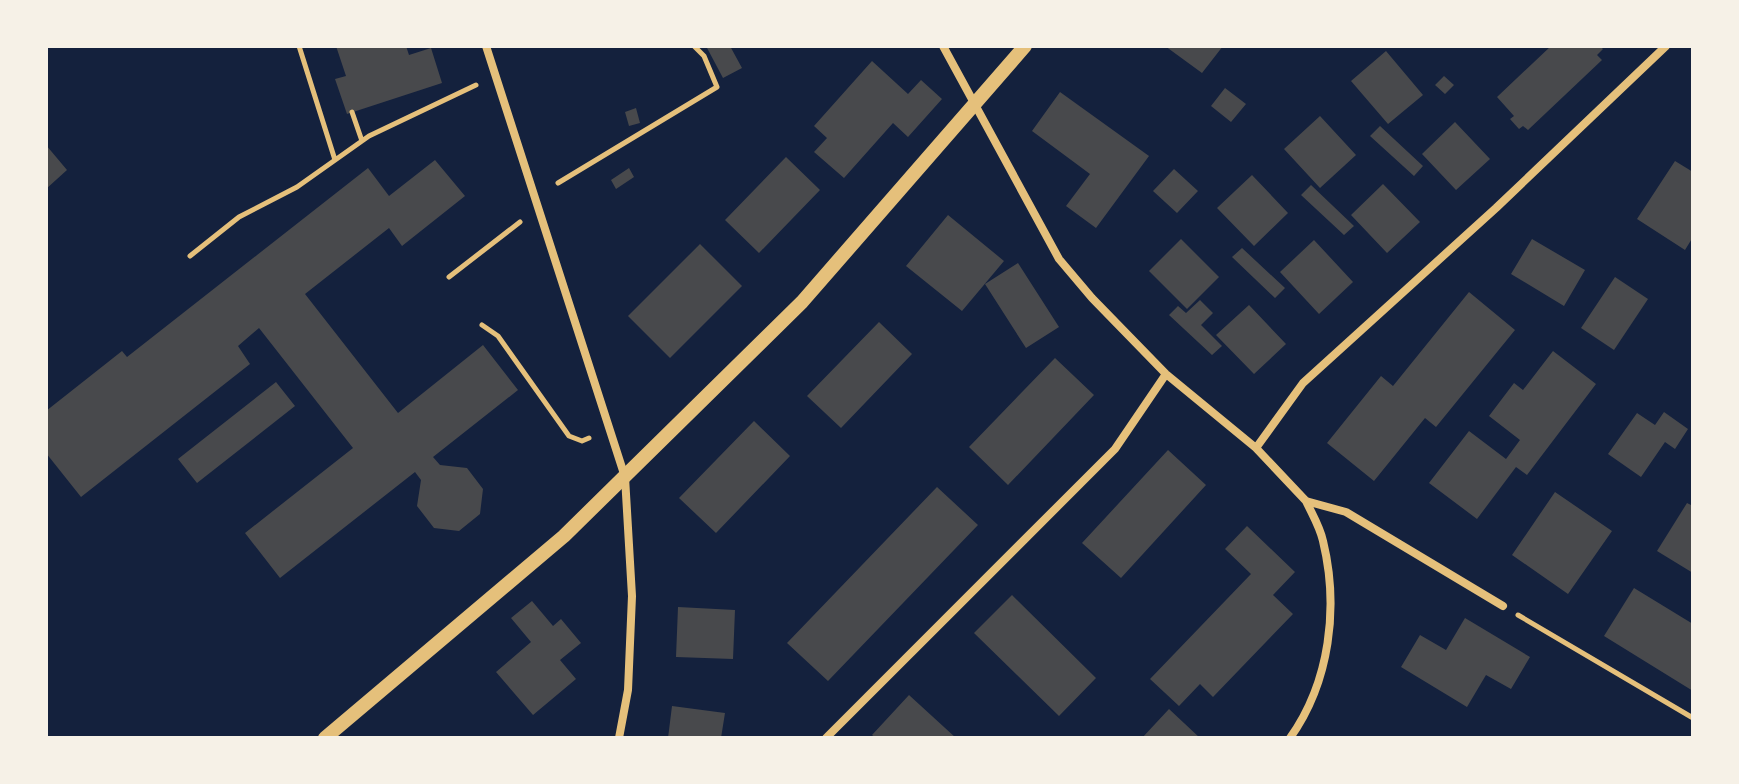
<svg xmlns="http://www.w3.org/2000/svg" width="1739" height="784" viewBox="0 0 1739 784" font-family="Poppins,sans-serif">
<rect width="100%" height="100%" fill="#14213d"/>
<path fill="#48494c" d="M 336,46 L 406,46 L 409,55 L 431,48 L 442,83 L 347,114 L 335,79 L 346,76 Z
M 706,46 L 730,46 L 742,68 L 723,78 Z
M 1165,46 L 1223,46 L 1202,73 Z
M 1551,46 L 1600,46 L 1603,49 L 1597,55 L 1602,60 L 1528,130 L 1523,126 L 1519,129 L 1510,119 L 1514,116 L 1497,97 Z
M 1386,51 L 1423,95 L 1388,124 L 1351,81 Z
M 872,61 L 908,94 L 921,80 L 942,99 L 908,137 L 893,123 L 844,178 L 814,152 L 827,138 L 814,126 Z
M 1444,76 L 1454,85 L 1445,94 L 1435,85 Z
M 1225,88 L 1246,104 L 1231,122 L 1211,106 Z
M 1060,92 L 1149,156 L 1096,228 L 1066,206 L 1090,174 L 1032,131 Z
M 636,108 L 640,123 L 629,126 L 625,112 Z
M 1320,116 L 1356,155 L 1320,188 L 1284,149 Z
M 1455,122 L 1490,159 L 1456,190 L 1422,154 Z
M 1380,126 L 1423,166 L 1414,176 L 1370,136 Z
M 46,145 L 67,170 L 46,189 Z
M 786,157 L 820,190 L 759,253 L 725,220 Z
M 435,160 L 465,196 L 402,246 L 389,228 L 305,294 L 398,413 L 483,345 L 518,390 L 433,457 L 440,465 L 467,468 L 483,489 L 480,514 L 459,531 L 434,528 L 417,506 L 421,480 L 415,472 L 280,578 L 245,533 L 353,448 L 259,328 L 238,346 L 250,364 L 81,497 L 46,453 L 46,411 L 122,351 L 127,357 L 368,168 L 389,196 Z
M 1675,161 L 1693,172 L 1693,237 L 1685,250 L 1637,219 Z
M 629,168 L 634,177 L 616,189 L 611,180 Z
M 1174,169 L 1198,191 L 1177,213 L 1153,191 Z
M 1252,175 L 1288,213 L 1254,246 L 1217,208 Z
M 1383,184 L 1420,222 L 1387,253 L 1351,215 Z
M 1311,185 L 1354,226 L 1344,235 L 1301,195 Z
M 948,215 L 1004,261 L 962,311 L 906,266 Z
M 1181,239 L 1219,277 L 1187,309 L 1149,271 Z
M 1532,239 L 1585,270 L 1564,306 L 1511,274 Z
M 1314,240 L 1353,282 L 1319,314 L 1280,272 Z
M 700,244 L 742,286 L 670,358 L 628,316 Z
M 1242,248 L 1285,288 L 1275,298 L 1232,257 Z
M 1018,263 L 1059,327 L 1026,348 L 985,284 Z
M 1615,277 L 1648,299 L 1614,350 L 1581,328 Z
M 1469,292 L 1515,330 L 1436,427 L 1425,418 L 1374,481 L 1327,443 L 1381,376 L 1393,386 Z
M 1200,300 L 1213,313 L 1201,325 L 1222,346 L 1212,355 L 1169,315 L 1178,306 L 1186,313 Z
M 1249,305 L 1286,344 L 1254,374 L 1216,335 Z
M 879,322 L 912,354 L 841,428 L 807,396 Z
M 1553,351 L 1596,384 L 1527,475 L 1516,467 L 1477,519 L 1429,483 L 1469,431 L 1506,459 L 1520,440 L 1489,416 L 1514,383 L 1523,390 Z
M 1055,358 L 1094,395 L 1008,485 L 969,447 Z
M 276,382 L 295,406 L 197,483 L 178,459 Z
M 1664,412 L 1688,429 L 1675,449 L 1665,442 L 1641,477 L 1608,454 L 1637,413 L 1655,425 Z
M 754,421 L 790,456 L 716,533 L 679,498 Z
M 1168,450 L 1206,485 L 1121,578 L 1082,543 Z
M 937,487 L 978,525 L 828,681 L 787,643 Z
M 1555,492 L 1612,531 L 1568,594 L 1512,555 Z
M 1687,503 L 1693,506 L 1693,573 L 1657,551 Z
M 1247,526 L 1295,572 L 1273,595 L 1293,614 L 1213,697 L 1200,684 L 1179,706 L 1150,679 L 1251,574 L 1225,549 Z
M 1634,588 L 1693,624 L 1693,691 L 1604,636 Z
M 1012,595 L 1096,678 L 1059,716 L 974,633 Z
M 532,601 L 553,626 L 561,619 L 581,643 L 560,660 L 576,679 L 533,715 L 496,672 L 531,642 L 511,618 Z
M 678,607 L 735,610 L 733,659 L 676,657 Z
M 1465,618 L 1530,657 L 1511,689 L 1486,675 L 1467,707 L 1401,667 L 1420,635 L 1446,650 Z
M 909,695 L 956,738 L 876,738 L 872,735 Z
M 672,706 L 725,713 L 721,738 L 668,738 Z
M 1169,709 L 1200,738 L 1142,738 Z"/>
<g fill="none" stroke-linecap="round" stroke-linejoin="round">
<path stroke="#e5c07b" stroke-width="5" d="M 299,46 L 335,160
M 352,112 L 362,141
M 558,183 L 717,87 L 704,56 L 694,46
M 190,256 L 239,217 L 297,187 L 369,136 L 476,85
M 449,277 L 520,222
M 482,325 L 498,336 L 569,436 L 582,441 L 589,438
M 1518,615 L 1693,718"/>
<path stroke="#e5c07b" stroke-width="8" d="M 486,46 L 625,477 L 632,596 L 628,690 L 619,738
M 943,46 L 1059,259 L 1092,298 L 1166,374 L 1256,448 L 1306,501 L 1346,512 L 1503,606
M 1256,448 L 1303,383 L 1496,208 L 1666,46
M 826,738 L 1115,449 L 1166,374
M 1290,738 C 1330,682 1339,607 1323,541 C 1320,527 1312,514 1306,501"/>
<path stroke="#e5c07b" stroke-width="14" d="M 325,738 L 564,536 L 802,302 L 1025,46"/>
</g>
<rect width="1739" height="784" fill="none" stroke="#f6f1e7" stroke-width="96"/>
</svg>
